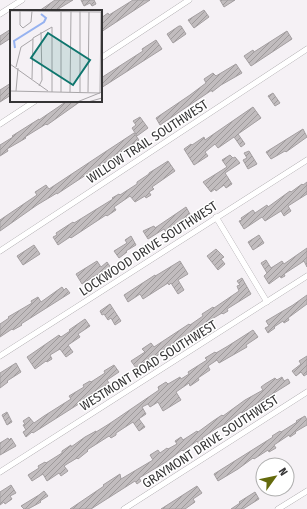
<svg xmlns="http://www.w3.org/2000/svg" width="307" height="509" viewBox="0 0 307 509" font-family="'Fira Sans Condensed',sans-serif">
<defs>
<pattern id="building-hatch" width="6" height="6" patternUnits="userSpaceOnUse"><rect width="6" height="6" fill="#c1bcbe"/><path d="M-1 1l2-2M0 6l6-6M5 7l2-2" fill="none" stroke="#9e9a9b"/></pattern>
</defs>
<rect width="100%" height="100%" fill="#f5f1f5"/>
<path fill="url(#building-hatch)" stroke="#a49fa1" d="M 55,0 L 73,0 L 55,11 L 39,11 Z
M 81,0 L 94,0 L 96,4 L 92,6 L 90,3 L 84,6 Z
M 133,0 L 150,0 L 101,32 L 101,18 L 108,13 L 109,15 Z
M 220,0 L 235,0 L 224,7 Z
M 204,10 L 209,17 L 194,28 L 188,20 Z
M 179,26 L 181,26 L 186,34 L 173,43 L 167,34 Z
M 11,29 L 11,38 L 0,45 L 0,36 Z
M 287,31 L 292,39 L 251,66 L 244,56 L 253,50 L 254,52 Z
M 156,40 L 162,49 L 101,88 L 101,78 L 143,51 L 142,49 Z
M 236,64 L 242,73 L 221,85 L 212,92 L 212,90 L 160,125 L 156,118 L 190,95 L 206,83 L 204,79 L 213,73 L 216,76 Z
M 11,83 L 11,95 L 0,102 L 0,90 Z
M 273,93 L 280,103 L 275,106 L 268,96 Z
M 67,101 L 81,101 L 47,125 L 46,124 L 25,137 L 26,138 L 7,149 L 8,151 L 0,156 L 0,145 L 13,137 L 12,136 L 39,119 L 39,120 Z
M 253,107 L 261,118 L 238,134 L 245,144 L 241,147 L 234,137 L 218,148 L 215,144 L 205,152 L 208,156 L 194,165 L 184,149 L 191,144 L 192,145 L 204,137 L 205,140 Z
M 140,117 L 148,128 L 137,136 L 132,128 L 136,125 L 133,121 Z
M 303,129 L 307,137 L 286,152 L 285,151 L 271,159 L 266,152 Z
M 134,133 L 139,140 L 57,194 L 57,193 L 37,205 L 0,231 L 0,220 L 37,195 L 35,192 L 46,185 L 49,189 L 102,154 Z
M 249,151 L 257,164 L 248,169 L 243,160 L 247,158 L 244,153 Z
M 230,155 L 233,158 L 235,157 L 240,163 L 225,173 L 232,184 L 226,188 L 224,185 L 216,191 L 215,189 L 211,192 L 203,182 L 227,167 L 222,160 Z
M 168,161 L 175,171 L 152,187 L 154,189 L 149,192 L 151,195 L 146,198 L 145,196 L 135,202 L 130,196 L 114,207 L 116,210 L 107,216 L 106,215 L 71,238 L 70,237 L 58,245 L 53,237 L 57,235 L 56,233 L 73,222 L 74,223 L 113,199 L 112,198 L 119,194 L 120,195 L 137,184 L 137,182 L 149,174 L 149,173 Z
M 307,182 L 307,194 L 288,206 L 291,211 L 284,216 L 281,211 L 265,221 L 262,217 L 244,229 L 239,221 L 242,220 L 241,218 L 253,210 L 255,213 L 267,205 L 268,207 L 290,191 L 291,192 L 302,184 L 303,185 Z
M 186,207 L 191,216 L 166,232 L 164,229 L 148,239 L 143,231 L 154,226 L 155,228 Z
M 259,235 L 264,243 L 253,250 L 248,242 Z
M 131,236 L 136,245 L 126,251 L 127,252 L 119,258 L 114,251 L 127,243 L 125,240 Z
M 34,245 L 40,254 L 23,265 L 17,256 Z
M 307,248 L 307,267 L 304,261 L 284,274 L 285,276 L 281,278 L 280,276 L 269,284 L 264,276 L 267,273 L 261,263 L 266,260 L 271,268 L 282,261 L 284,264 Z
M 216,249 L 224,257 L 221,259 L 225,264 L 218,270 L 207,256 Z
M 97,261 L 101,267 L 107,262 L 111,268 L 97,277 L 96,275 L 82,284 L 76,274 Z
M 180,261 L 188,274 L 178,280 L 184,290 L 178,294 L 171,283 L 169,285 L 168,283 L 143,299 L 140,294 L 128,302 L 124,295 L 155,275 L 155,276 L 157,275 Z
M 242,278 L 251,294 L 227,309 L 228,311 L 223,314 L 222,313 L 205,323 L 206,326 L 199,331 L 197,329 L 176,343 L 177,344 L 167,350 L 166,349 L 150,361 L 149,359 L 136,368 L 131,361 L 145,352 L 142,349 L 151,343 L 154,347 L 189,324 L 190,325 L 203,316 L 202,314 L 213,307 L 214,308 L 239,291 L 237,286 L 240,285 L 237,281 Z
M 62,287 L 64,290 L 66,288 L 70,293 L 21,324 L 22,325 L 13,330 L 12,329 L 0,337 L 0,324 L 9,318 L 8,317 L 32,303 L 31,301 L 38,297 L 41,302 Z
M 307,295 L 307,304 L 288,318 L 289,320 L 284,323 L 283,321 L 274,327 L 275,328 L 268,333 L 265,328 L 269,326 L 266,321 L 293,305 Z
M 110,304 L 121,321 L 115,325 L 111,318 L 108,320 L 104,314 L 102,315 L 100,311 Z
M 85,319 L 90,326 L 78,334 L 80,337 L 68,345 L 73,352 L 66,357 L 60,349 L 50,355 L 52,359 L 47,362 L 46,361 L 35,369 L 27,357 L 59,335 L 61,337 L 70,331 L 69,330 Z
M 253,330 L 258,337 L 246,345 L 247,347 L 219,363 L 217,360 L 208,366 L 210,370 L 198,378 L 199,380 L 190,386 L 189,383 L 176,392 L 181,400 L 163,411 L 158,402 L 150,407 L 148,404 L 142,407 L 146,414 L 140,418 L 139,419 L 145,427 L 139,431 L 133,422 L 116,433 L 116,435 L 111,438 L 109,436 L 87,450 L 88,451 L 78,459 L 77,458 L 67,464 L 64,466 L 68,471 L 61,476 L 59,473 L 47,481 L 43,474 L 32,481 L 28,475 L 39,468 L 38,466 L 45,462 L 46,463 L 62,453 L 62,451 L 71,445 L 71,447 L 85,437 L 96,431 L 96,432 L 109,424 L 159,390 L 158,387 L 166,382 L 168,384 L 180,377 L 181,379 L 189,374 L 188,372 L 207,360 L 205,358 L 215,352 L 216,353 L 228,346 Z
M 307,356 L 307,374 L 304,376 L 301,372 L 296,376 L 292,371 L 301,364 L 299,361 Z
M 16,363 L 21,372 L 7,381 L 8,382 L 0,388 L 0,373 Z
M 114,365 L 119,372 L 107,380 L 109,383 L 84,399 L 85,400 L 33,433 L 32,432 L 26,437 L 23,432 L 26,430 L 23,425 L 25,424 L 23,421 L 29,417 L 34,423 L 44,416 L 71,399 L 69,396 L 84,387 L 83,385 L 90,381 L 91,382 L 105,373 L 104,371 Z
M 282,377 L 284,381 L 288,379 L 290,383 L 242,413 L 241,412 L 227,423 L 217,428 L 202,438 L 204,441 L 199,444 L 197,441 L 183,451 L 182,450 L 166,462 L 139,478 L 141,481 L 137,484 L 135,481 L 91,509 L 70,509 L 104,486 L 103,485 L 120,474 L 121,479 L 153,460 L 150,455 L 158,450 L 160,453 L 167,448 L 168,449 L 177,444 L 175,441 L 181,437 L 183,440 L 197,431 L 198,432 L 213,421 L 222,415 L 223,416 L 245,400 L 263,390 L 261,387 L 265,384 L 275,378 L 277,380 Z
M 7,412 L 12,422 L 7,425 L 2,415 Z
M 305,416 L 307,420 L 307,425 L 295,432 L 296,433 L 290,437 L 289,435 L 274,445 L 276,448 L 269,452 L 268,450 L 254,459 L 253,458 L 238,469 L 218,481 L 214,474 L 273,437 L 272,436 L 280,431 L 281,432 L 297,422 L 296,421 Z
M 8,438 L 9,440 L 11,438 L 16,446 L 0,455 L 0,443 Z
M 11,485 L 16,493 L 10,496 L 12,499 L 5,504 L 4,502 L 0,505 L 0,492 Z
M 197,486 L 202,493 L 193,499 L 195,502 L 185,509 L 161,509 Z
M 44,491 L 48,496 L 40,501 L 41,502 L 28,509 L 24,509 L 21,506 L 39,495 Z
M 255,492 L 259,499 L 243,509 L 231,509 L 240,503 L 239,502 Z"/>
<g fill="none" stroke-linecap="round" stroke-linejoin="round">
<defs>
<path id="street" d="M 0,14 L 22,0
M 101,58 L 189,0
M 0,124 L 35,101
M 216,217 L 267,302
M 0,251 L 307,49
M 0,356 L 307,160
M 0,472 L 307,276
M 124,509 L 307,392
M 278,509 L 307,491"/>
</defs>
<use href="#street" stroke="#959295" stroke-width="6"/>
<use href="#street" stroke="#fff" stroke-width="5.5"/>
</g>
<g text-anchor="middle" stroke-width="3" stroke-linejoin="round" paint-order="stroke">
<g font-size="13" fill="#353435" stroke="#fff">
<text transform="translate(147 141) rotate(-33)" y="5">WILLOW TRAIL SOUTHWEST</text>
<text transform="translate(148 248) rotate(-33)" y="5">LOCKWOOD DRIVE SOUTHWEST</text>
<text transform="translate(148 365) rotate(-32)" y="5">WESTMONT ROAD SOUTHWEST</text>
<text transform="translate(210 441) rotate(-33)" y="5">GRAYMONT DRIVE SOUTHWEST</text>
</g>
</g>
<g transform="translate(10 10)">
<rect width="92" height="92" fill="#f5f1f5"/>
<path fill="none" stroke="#96b2f0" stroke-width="2" d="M 5,38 L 4,31 L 34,12 L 36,8 L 31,4"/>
<path fill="none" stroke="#a8a5a8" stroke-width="1" d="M 0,1 L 92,2M 10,1 L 10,15 L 13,18 L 21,12 L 22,1M 0,54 L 38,81M 6,57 L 11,37 L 23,29M 22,69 L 23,28 L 42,17 L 42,82M 29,76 L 32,70 L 31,22M 0,81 L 90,83 L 91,2M 6,81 L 8,58M 51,82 L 51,1M 60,82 L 61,1M 70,82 L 70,1M 78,82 L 79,2M 67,92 L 92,82M 78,92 L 92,88"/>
<path fill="#0f766e" fill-opacity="0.15" stroke="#0f766e" stroke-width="2" d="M 38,23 L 80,50 L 63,75 L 21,48 Z"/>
<rect width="92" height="92" fill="none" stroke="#353435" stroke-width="2"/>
</g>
<g transform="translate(275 477) rotate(57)"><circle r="19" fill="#ffffff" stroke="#aeaeae"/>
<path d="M0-3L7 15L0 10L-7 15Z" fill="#646a0c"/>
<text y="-6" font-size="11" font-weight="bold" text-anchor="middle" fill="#353435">N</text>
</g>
</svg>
